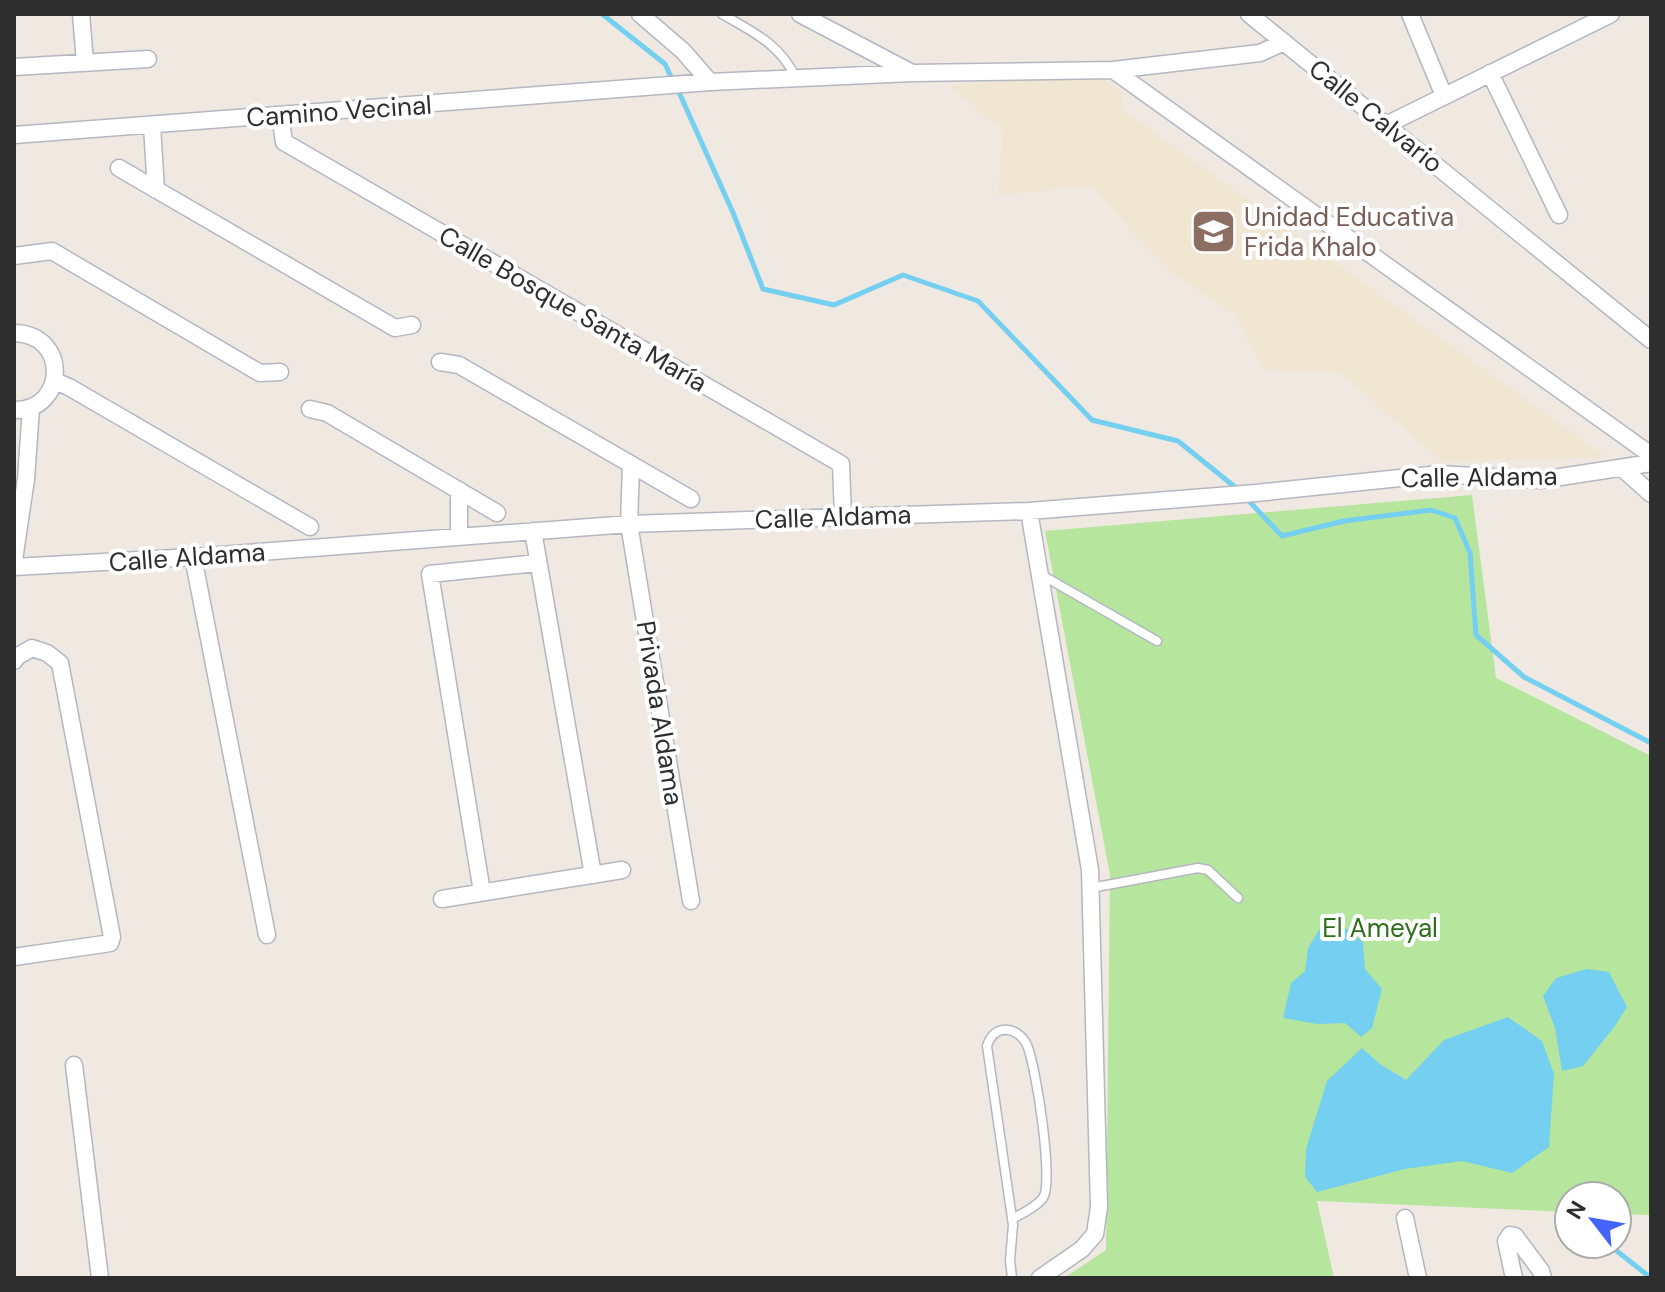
<svg xmlns="http://www.w3.org/2000/svg" width="1665" height="1292" viewBox="0 0 1665 1292" font-family="'DM Sans',sans-serif">
<rect width="100%" height="100%" fill="#efe9e1"/>
<path fill="#f0e6d1" d="M 1093,72 L 1120,90 L 1124,111 L 1606,457 L 1442,462 L 1341,373 L 1264,370 L 1235,315 L 1168,269 L 1091,186 L 998,195 L 1003,131 L 950,86 Z"/>
<path fill="#b6e59e" d="M 1472,495 L 1496,678 L 1651,756 L 1651,1215 L 1617,1214 L 1617,1196 L 1569,1196 L 1569,1212 L 1317,1201 L 1334,1278 L 1064,1278 L 1106,1250 L 1110,875 L 1045,531 Z"/>
<path fill="#75cff0" d="M 1321,927 L 1344,927 L 1363,942 L 1365,969 L 1382,989 L 1372,1028 L 1361,1037 L 1345,1023 L 1317,1024 L 1283,1018 L 1291,983 L 1305,971 L 1308,948 Z
M 1587,969 L 1609,972 L 1627,1007 L 1615,1026 L 1583,1066 L 1562,1071 L 1555,1028 L 1543,996 L 1556,978 Z
M 1508,1017 L 1542,1041 L 1554,1074 L 1549,1147 L 1512,1173 L 1462,1161 L 1405,1169 L 1317,1192 L 1305,1177 L 1306,1149 L 1327,1081 L 1362,1048 L 1380,1064 L 1406,1080 L 1444,1040 Z"/>
<g fill="none" stroke-linecap="round" stroke-linejoin="round">
<path stroke="#75cff0" stroke-width="5" d="M 602,14 L 665,64 L 673,81
M 678,90 L 734,215 L 763,289 L 834,305 L 903,275 L 978,301 L 1092,420 L 1178,441 L 1240,491
M 1247,499 L 1282,536 L 1344,521 L 1431,510 L 1455,518 L 1470,553 L 1476,635 L 1524,677 L 1651,743
M 1608,1244 L 1651,1278"/>
<defs>
<path id="lane" d="M 722,14 C 753,32 780,44 796,78
M 1040,574 L 1157,641
M 1091,888 L 1198,868 L 1208,870 L 1238,898
M 1012,1278 L 1010,1260 L 1013,1225 L 987,1046 C 994,1023 1018,1026 1027,1045 C 1036,1066 1054,1182 1043,1198 C 1035,1208 1023,1213 1012,1219"/>
<path id="street" d="M 81,14 L 85,63
M 640,14 L 683,51 L 710,82
M 800,14 L 912,73 L 1113,70 L 1260,53 L 1284,42
M 1249,14 L 1651,340
M 1410,14 L 1444,96
M 14,67 L 148,59
M 1113,70 L 1651,455
M 1490,73 L 1559,215
M 280,115 L 284,142 L 841,464 L 843,516
M 1386,125 L 1611,14
M 152,126 L 156,190
M 14,135 L 710,82 L 912,73
M 119,168 L 395,328 L 412,325
M 14,256 L 52,251 L 260,373 L 280,372
M 14,333 C 70,334 67,411 14,410
M 440,362 L 459,365 L 691,499
M 55,381 L 69,387 L 310,527
M 310,409 L 327,413 L 497,513
M 631,465 L 629,524 L 691,901
M 1622,468 L 1651,494
M 1029,511 L 1090,870 L 1099,1207 L 1095,1234 L 1082,1249 L 1040,1278
M 533,531 L 593,875
M 459,537 L 459,490
M 193,557 L 267,935
M 14,560 L 26,479 L 31,408
M 14,567 L 193,557 L 629,524 L 1029,511 L 1256,493 L 1439,474 L 1541,480 L 1651,463
M 14,661 L 18,656 L 32,648 L 47,653 L 60,663 L 112,937 L 110,943 L 104,944 L 14,957
M 482,892 L 430,574 L 537,563
M 442,899 L 622,870
M 74,1065 L 100,1278
M 1405,1218 L 1418,1278
M 1514,1278 L 1506,1241 L 1510,1235 L 1515,1236 L 1541,1271 L 1543,1278"/>
</defs>
<use href="#lane" stroke="#b4b7c1" stroke-width="11"/>
<use href="#street" stroke="#b4b7c1" stroke-width="19"/>
<use href="#lane" stroke="#fff" stroke-width="8"/>
<use href="#street" stroke="#fff" stroke-width="16"/>
</g>
<defs>
<symbol id="school-square" viewBox="-11 -11 22 22"><rect x="-9" y="-9" width="18" height="18" rx="4" fill="#8d6e63" stroke="#fff"/><path d="M0-5L7-2L0 1L-7-2ZM-4 1L0 2.5L4 1V4Q0 6-4 4Z" fill="#fff"/></symbol>
</defs>
<g fill-rule="evenodd">
<use href="#school-square" x="1188" y="206" width="51" height="51"/>
</g>
<g text-anchor="middle" stroke-width="8" stroke-linejoin="round" paint-order="stroke">
<g font-size="26" fill="#2e2e2e" stroke="#fff">
<text transform="translate(339 111) rotate(-4)" y="9">Camino Vecinal</text>
<text transform="translate(1376 116) rotate(39)" y="9">Calle Calvario</text>
<text transform="translate(573 309) rotate(30)" y="9">Calle Bosque Santa María</text>
<text transform="translate(1479 477) rotate(-1)" y="9">Calle Aldama</text>
<text transform="translate(833 517) rotate(-2)" y="9">Calle Aldama</text>
<text transform="translate(187 557) rotate(-4)" y="9">Calle Aldama</text>
<text transform="translate(660 713) rotate(81)" y="9">Privada Aldama</text>
</g>
<g font-size="26" fill="#785e54" stroke="#fff" text-anchor="start">
<text x="1244" y="226">Unidad Educativa<tspan x="1244" dy="30">Frida Khalo</tspan></text>
</g>
<g font-size="26" fill="#2c6e1b" stroke="#fff">
<text x="1380" y="937">El Ameyal</text>
</g>
</g>
<rect width="1665" height="1292" fill="none" stroke="#2e2e2e" stroke-width="32"/>
<g transform="translate(1593 1220) rotate(301)"><circle r="38" fill="#ffffff" stroke="#ababab" stroke-width="2"/>
<path d="M0-6L14 30L0 20L-14 30Z" fill="#4264fb"/>
<text y="-12" font-size="22" font-weight="bold" text-anchor="middle" fill="#2e2e2e">N</text>
</g>
</svg>
